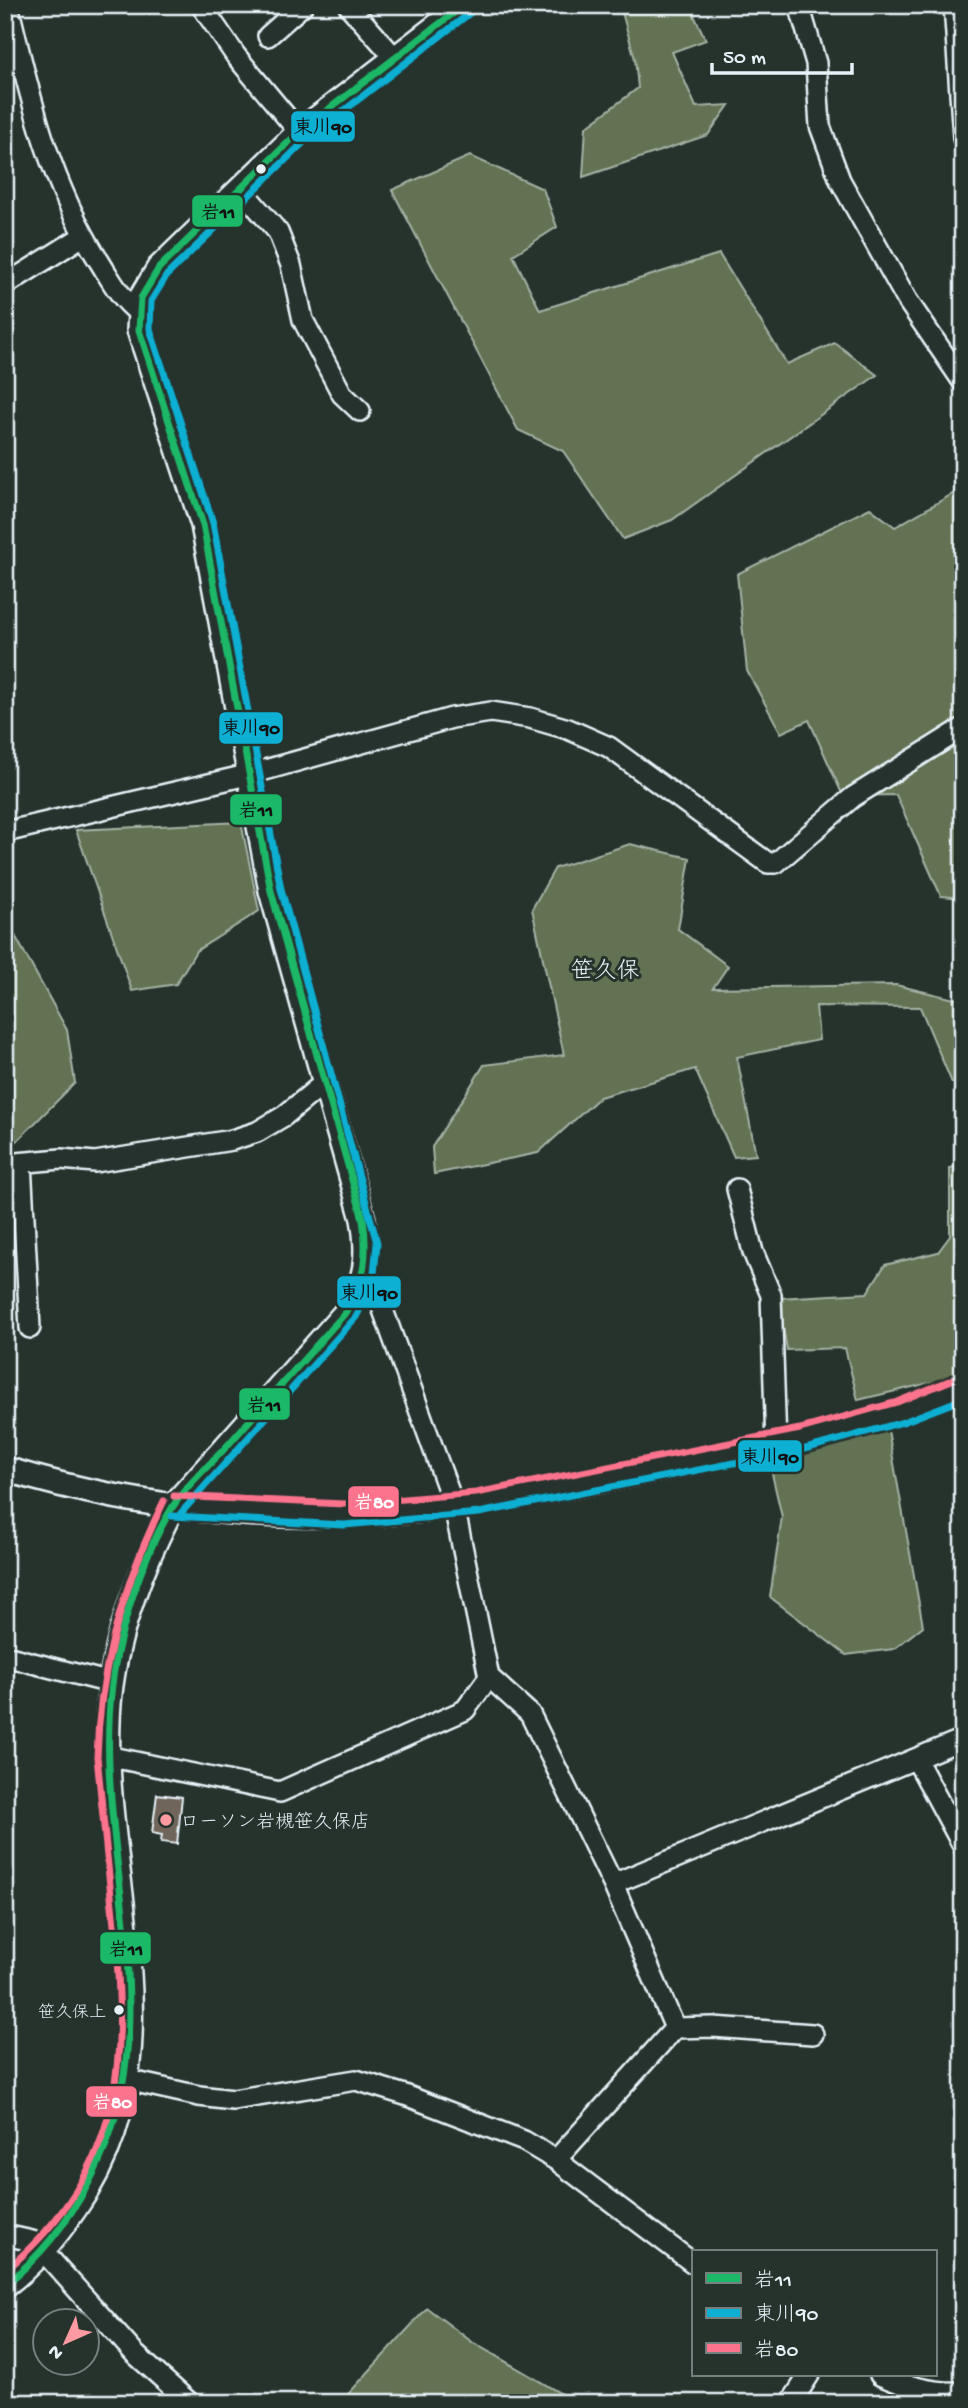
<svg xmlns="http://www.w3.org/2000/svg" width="968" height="2408" viewBox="0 0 968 2408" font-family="'Gochi Hand','Klee One',sans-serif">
<rect width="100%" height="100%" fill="#26332d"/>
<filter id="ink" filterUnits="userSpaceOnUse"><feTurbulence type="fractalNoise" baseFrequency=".0143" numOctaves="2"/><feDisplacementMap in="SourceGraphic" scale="14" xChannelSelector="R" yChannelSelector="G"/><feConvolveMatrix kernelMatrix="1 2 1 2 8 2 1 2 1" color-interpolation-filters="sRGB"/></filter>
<g filter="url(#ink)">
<path fill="#637253" stroke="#a6b2a6" stroke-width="2" d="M 620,5 L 689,5 L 706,40 L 672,52 L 696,107 L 729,105 L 708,135 L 583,177 L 586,127 L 638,88 L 635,59 Z
M 470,156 L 543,189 L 557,227 L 513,255 L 540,310 L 719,254 L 787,364 L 835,343 L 877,375 L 672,520 L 623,539 L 563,451 L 518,430 L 392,190 Z
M 963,488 L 963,898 L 941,896 L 896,795 L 843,796 L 809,720 L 781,733 L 747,671 L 737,574 L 870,508 L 895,527 Z
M 241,822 L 259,911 L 196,951 L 176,984 L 132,991 L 76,830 Z
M 630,844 L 690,858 L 678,929 L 728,966 L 713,988 L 896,985 L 963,1001 L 963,1083 L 952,1083 L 920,1007 L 816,1006 L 819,1040 L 737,1057 L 756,1155 L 734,1157 L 695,1069 L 600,1097 L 538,1153 L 434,1174 L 432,1147 L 484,1065 L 564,1055 L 532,909 L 555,868 Z
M 7,921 L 67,1030 L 75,1083 L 17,1141 L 5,1140 Z
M 963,1165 L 963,1375 L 858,1400 L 845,1348 L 787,1350 L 778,1298 L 867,1293 L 885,1265 L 938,1252 L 950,1236 L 950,1168 Z
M 888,1430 L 923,1626 L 894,1649 L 846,1655 L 770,1597 L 782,1517 L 767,1452 Z
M 427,2308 L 472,2342 L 577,2403 L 340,2403 Z"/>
<path fill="#70655a" stroke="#e8f1f8" stroke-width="2" d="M 157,1794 L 182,1797 L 177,1844 L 161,1842 L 162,1835 L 152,1833 Z"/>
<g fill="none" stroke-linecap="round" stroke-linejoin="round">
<defs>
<path id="minor" d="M 8,5 C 30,97 48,180 99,261 C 111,280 120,298 138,312
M 201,5 L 236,56 L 299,132
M 348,5 L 395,58
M 799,5 L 816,63 L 820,126 L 840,180 L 907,300 L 963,382
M 954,5 L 963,138
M 268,36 L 303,5
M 240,188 L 278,232 L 291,265 L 303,320 L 342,394 L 360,411
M 5,285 L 83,236
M 5,832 L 247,775 L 452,718 L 491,712 L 530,718 L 568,729 L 609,747 L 768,863 L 776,863 L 853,797 L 963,728
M 21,1163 L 30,1328
M 5,1164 L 61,1159 L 95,1162 L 232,1140 L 257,1132 L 284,1116 L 324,1083
M 737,1189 L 753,1252 L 771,1295 L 776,1445
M 363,1281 L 379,1299 L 454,1506 L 489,1677 L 530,1714 L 613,1884 L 675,2028
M 5,1656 L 111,1683
M 107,1756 L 280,1792 L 465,1710 L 489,1677
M 916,1759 L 963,1846
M 613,1884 L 963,1739
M 127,2080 L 199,2096 L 233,2100 L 356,2080 L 405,2095 L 524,2141 L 556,2160 L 693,2263
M 556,2160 L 675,2028 L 713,2027 L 813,2034
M 5,2235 L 32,2241 L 42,2250 L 135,2354 L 190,2403
M 880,2375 C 904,2386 937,2394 963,2392
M 791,2403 L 809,2375"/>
<path id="major" d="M 5,1469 C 149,1513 305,1527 455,1506 C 535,1495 614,1478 694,1462 C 785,1443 879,1428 963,1387
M 5,2285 C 33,2264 57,2235 76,2207 C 180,2057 102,1886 108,1722 C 110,1648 139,1571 173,1506 L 347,1311 C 367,1281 369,1254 363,1219 L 271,891 L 203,525 L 139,330 L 141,298 L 159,268 L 299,132 L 464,5"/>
</defs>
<use href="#minor" stroke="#e8f1f8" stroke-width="24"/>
<use href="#major" stroke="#e8f1f8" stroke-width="28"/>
<use href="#minor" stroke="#26332d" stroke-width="19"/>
<use href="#major" stroke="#26332d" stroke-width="23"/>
<defs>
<path id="bus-1" d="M 5,2285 C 40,2257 67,2223 88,2184 C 184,2008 75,1824 120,1640 C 131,1596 148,1547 172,1508 C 186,1485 209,1466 227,1446 C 267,1401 307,1356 347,1311 C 365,1281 368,1253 363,1219 L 271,891 L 203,525 L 139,330 L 141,298 L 159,268 L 299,132 L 464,5"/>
<path id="bus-2" d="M 181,1513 L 356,1317 L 373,1284 L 377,1243 L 281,889 L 213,523 L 150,329 L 151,301 L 167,275 L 306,140 L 470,13
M 172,1516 L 344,1525 L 479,1513 L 805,1449 L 903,1422 L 963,1399"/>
<path id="bus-3" d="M 174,1496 L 344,1504 L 476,1493 L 800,1429 L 897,1402 L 959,1377
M 5,2271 C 129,2166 128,2055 112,1906 C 107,1856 102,1807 97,1757 C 99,1666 124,1582 164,1501"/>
</defs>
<use href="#bus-1" stroke="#26332d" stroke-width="12"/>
<use href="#bus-2" stroke="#26332d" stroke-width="12"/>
<use href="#bus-3" stroke="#26332d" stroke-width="12"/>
<use href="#bus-1" stroke="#1ab867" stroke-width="7"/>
<use href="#bus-2" stroke="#0dafd3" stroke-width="7"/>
<use href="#bus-3" stroke="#fc738d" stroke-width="7"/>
</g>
</g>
<g fill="#e8f1f8" stroke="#26332d" stroke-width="2.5">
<circle cx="261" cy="169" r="6"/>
<circle cx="119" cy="2010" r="6"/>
</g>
<circle fill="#ff9aa2" stroke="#26332d" stroke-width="2.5" cx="166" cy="1820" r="7"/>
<g text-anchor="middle" stroke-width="6" stroke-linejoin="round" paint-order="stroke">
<g font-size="17" fill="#e8f1f8" stroke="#26332d" text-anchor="end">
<text x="106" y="2017">笹久保上</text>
</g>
<g font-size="19" fill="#e8f1f8" stroke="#26332d" text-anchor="start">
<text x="180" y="1827">ローソン岩槻笹久保店</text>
</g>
<g font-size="23" fill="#e8f1f8" stroke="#26332d">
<text x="605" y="977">笹久保</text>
</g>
</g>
<g stroke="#26332d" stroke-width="2.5">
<rect x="290" y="110" width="66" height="33" rx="7" fill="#0dafd3"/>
<rect x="191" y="194" width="53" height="34" rx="7" fill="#1ab867"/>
<rect x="218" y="711" width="66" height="34" rx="7" fill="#0dafd3"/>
<rect x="229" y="793" width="54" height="33" rx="7" fill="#1ab867"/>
<rect x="336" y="1275" width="66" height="34" rx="7" fill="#0dafd3"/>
<rect x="238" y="1387" width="53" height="34" rx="7" fill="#1ab867"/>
<rect x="737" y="1439" width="66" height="34" rx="7" fill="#0dafd3"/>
<rect x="347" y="1485" width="53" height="33" rx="7" fill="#fc738d"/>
<rect x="99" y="1931" width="53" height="34" rx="7" fill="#1ab867"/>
<rect x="85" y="2085" width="53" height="33" rx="7" fill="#fc738d"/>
</g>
<g font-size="19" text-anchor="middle" font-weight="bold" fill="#fff">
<text x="374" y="1508">岩80</text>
<text x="112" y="2108">岩80</text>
</g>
<g font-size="19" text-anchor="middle" font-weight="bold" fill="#111">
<text x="323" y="133">東川90</text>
<text x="218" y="218">岩11</text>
<text x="251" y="734">東川90</text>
<text x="256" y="816">岩11</text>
<text x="369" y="1299">東川90</text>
<text x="264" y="1411">岩11</text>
<text x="770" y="1463">東川90</text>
<text x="126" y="1955">岩11</text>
</g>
<rect width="968" height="2408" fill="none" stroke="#26332d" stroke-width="28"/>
<rect x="14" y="14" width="940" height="2380" fill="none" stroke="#e8f1f8" stroke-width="2.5" filter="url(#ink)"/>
<rect x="692" y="2250" width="245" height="126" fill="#26332d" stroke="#747f7e" stroke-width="2"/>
<rect x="706" y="2273" width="35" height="10" fill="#1ab867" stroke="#747f7e" stroke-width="2"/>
<text x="754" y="2286" font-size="21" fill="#e8f1f8">岩11</text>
<rect x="706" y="2308" width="35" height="10" fill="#0dafd3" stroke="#747f7e" stroke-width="2"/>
<text x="754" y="2320" font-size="21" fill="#e8f1f8">東川90</text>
<rect x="706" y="2343" width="35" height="10" fill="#fc738d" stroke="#747f7e" stroke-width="2"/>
<text x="754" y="2356" font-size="21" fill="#e8f1f8">岩80</text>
<g transform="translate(66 2342) rotate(225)"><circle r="33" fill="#26332d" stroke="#747f7e" stroke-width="2"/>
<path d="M0-5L12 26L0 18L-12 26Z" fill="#ff9aa2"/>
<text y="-10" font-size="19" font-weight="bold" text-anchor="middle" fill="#e8f1f8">N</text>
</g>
<path d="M712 63v10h140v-10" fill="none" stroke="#e8f1f8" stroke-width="3.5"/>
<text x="723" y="63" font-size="21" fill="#e8f1f8" stroke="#26332d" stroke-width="5" paint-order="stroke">50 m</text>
</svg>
